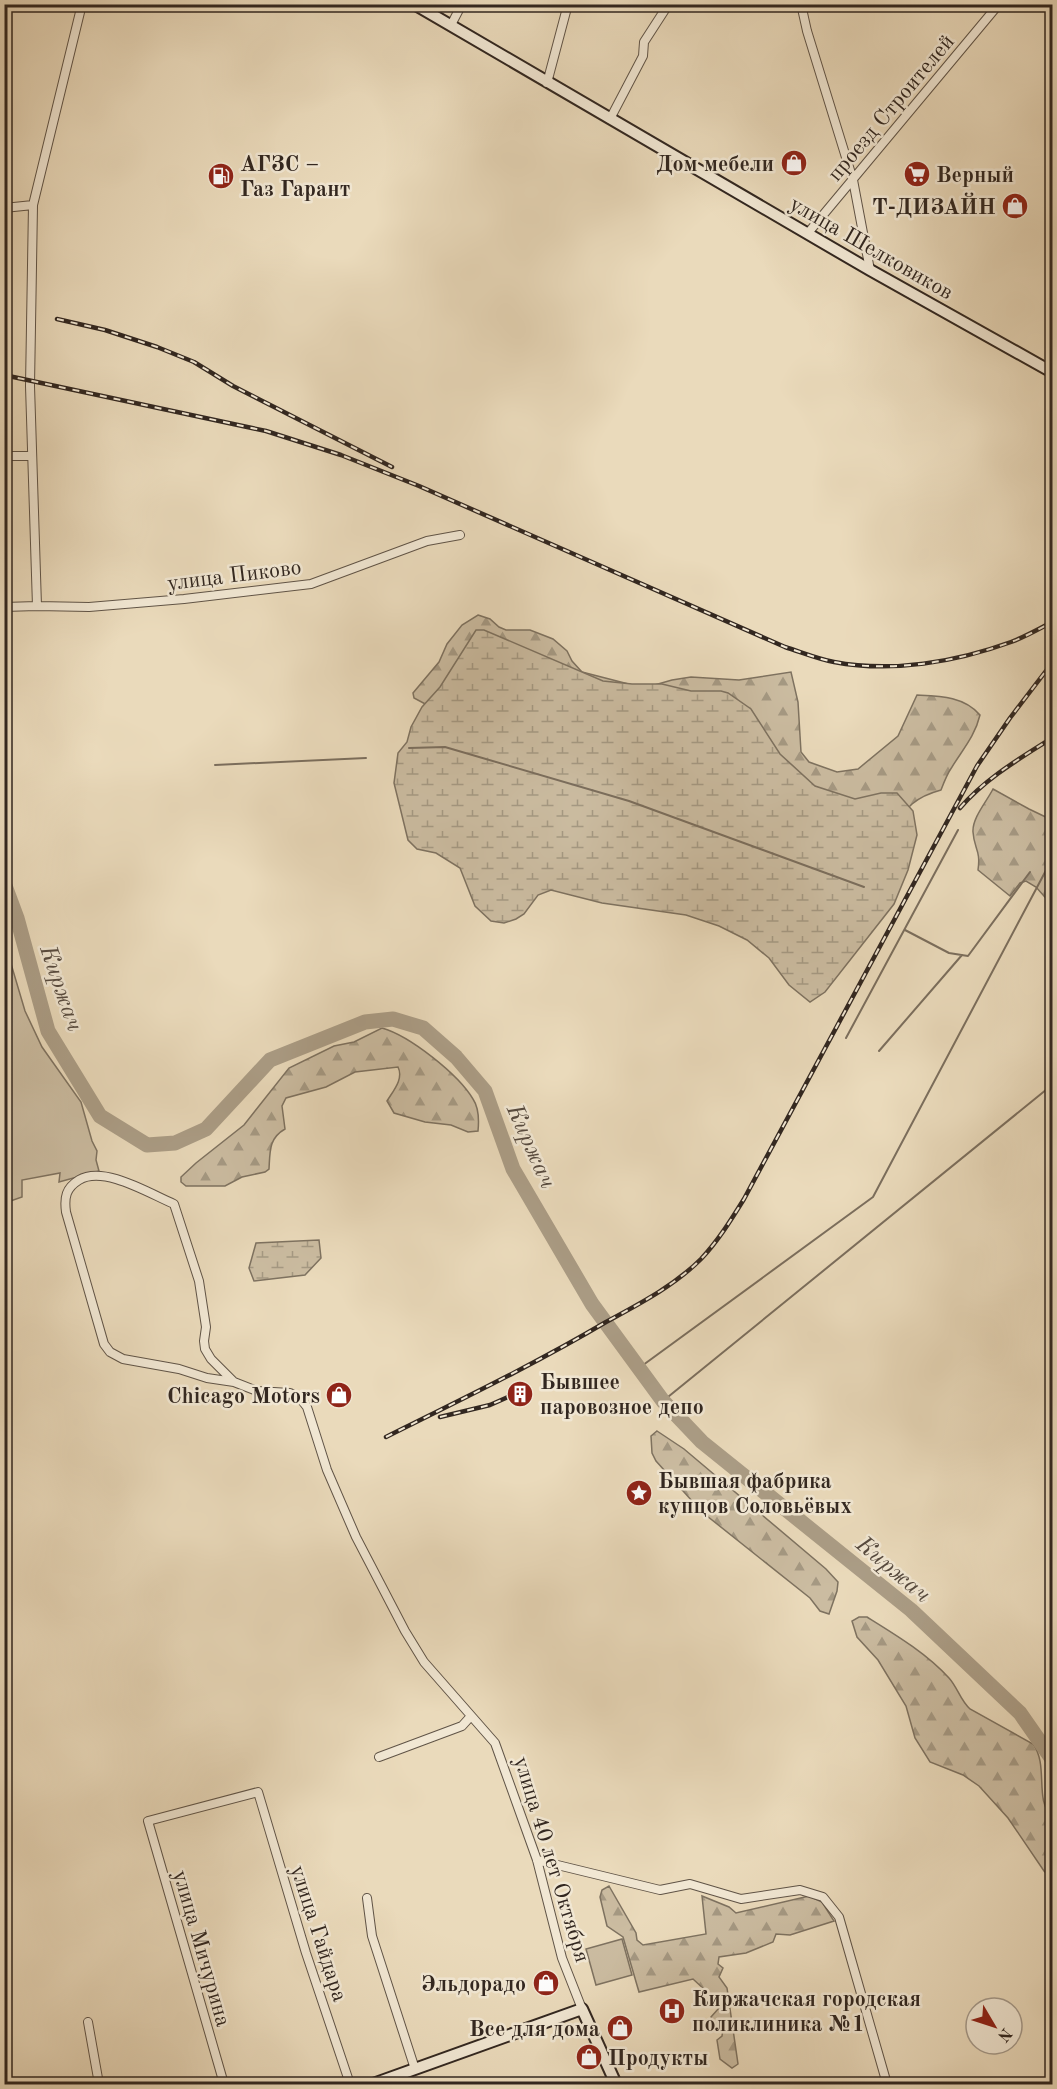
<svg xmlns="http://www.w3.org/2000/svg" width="1057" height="2089" viewBox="0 0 1057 2089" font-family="'Old Standard TT',serif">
<defs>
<pattern id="forest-firs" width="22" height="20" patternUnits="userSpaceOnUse" patternTransform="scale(1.5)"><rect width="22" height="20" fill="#cbbca1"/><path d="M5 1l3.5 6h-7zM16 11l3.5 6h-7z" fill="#a59983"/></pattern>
<pattern id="wetland-marsh" width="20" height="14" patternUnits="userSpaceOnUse" patternTransform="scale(1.5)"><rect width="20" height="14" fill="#cbbca1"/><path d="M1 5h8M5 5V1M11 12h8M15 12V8" fill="none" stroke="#a59983"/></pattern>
</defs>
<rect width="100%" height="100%" fill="#eadabb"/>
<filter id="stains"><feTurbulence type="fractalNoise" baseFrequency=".00333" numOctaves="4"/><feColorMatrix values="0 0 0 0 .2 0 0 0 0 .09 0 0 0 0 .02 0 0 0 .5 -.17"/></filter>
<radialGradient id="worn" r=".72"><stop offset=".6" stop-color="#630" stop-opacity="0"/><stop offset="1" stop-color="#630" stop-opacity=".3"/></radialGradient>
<path fill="#cbbca1" stroke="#7e7260" stroke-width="1.5" d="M 4,928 L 9,940 L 9,957 L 25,1011 L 42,1047 L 81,1102 L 92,1141 L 97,1151 L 96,1160 L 99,1171 L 59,1182 L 60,1173 L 22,1180 L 22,1197 L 5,1203 Z
M 622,1939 L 632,1975 L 596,1985 L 586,1949 Z"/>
<path fill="url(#forest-firs)" stroke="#7e7260" stroke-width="1.5" d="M 478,615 L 490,619 L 499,627 L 506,630 L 530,630 L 553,639 L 567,651 L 572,661 L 582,672 L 644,688 L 672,680 L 691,677 L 739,680 L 791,672 L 798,702 L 801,752 L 809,762 L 837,772 L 858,769 L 898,736 L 917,695 C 939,696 964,696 980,715 C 975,736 963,749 952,767 C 947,774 944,782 941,790 C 915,797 907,807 892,828 L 429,706 L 414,698 L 413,693 L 439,662 L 447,644 L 462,625 Z
M 993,789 L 1029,809 L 1052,820 L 1052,905 L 1036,887 L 1026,881 L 1020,883 L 1010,896 L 978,870 C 981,850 974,849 973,832 C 972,818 987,801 993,789 Z
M 382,1028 C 410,1036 458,1074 473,1099 C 479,1108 479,1121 478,1131 L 468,1132 L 451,1125 L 425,1122 L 394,1113 L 387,1101 C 393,1091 404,1079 398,1067 L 355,1072 L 326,1087 L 286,1098 L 282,1106 L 285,1129 C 269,1138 270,1151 269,1169 L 265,1172 L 242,1177 L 225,1186 L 186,1186 L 181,1182 L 181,1177 L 196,1163 L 244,1125 L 289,1068 L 334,1046 L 354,1042 Z
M 657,1431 L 684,1449 L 826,1569 L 838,1582 L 837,1591 L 829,1614 L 820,1611 L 810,1598 L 702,1512 L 656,1461 L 652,1453 L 651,1436 Z
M 859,1617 L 867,1617 C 896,1635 926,1653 949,1678 C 958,1688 960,1700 970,1709 L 1033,1744 C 1049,1765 1034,1802 1052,1815 L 1052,1879 L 1044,1871 L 1008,1818 L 979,1786 L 963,1775 L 930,1762 L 915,1738 L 906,1706 L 878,1660 L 857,1637 L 852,1621 Z
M 609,1886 L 636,1933 L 637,1940 L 643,1945 L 706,1934 L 702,1896 L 729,1907 L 736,1913 L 809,1896 L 822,1902 L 834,1921 L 790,1935 L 776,1934 L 773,1942 L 746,1953 L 719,1957 L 718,1964 L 723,1968 L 719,1977 L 727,1988 L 738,2064 L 732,2068 L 720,2059 L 717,2040 L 722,2036 L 723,2029 L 713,2024 L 711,2017 L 719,2008 L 719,2003 L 693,1979 L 639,1992 L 623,1937 L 607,1926 L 600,1897 L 602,1890 Z"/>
<path fill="url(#wetland-marsh)" stroke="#7e7260" stroke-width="1.5" d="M 476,630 L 484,630 L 603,681 L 632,684 L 662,684 L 691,691 L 721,691 L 728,693 L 751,709 L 780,754 L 815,786 L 855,799 L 881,793 L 897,793 L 913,811 L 917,835 L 908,870 L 894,904 L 825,992 L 810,1002 L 789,985 L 769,958 L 747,940 L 719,926 L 686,915 L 602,903 L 551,890 L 538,895 L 524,914 L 516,919 L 504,923 L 491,921 L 475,906 L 460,868 L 436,853 L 417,849 L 408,840 L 394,783 L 398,753 L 407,742 L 411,727 L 422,707 L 440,687 Z
M 319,1240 L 321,1258 L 305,1275 L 254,1281 L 249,1268 L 256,1243 Z"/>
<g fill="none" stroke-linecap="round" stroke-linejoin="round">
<path stroke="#7b6e5d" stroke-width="2" d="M 409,748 L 445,747 L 629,801 L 864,887
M 215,765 L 366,758
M 905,930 L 949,953 L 968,956 L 1030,872
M 846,1038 L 958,830
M 879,1051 L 962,955
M 639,1368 L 873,1197 L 1052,859
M 663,1401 L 1052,1085"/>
<path stroke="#ab9d86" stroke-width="15" d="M 4,883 L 17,918 L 48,1031 L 100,1116 L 147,1145 L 175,1143 L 206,1129 L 270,1060 L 365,1022 L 393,1019 L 423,1028 L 456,1057 L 485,1091 L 513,1169 L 592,1304 L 663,1401 L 702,1442 L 911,1610 L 1020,1713 L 1052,1759"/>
<defs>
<path id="street" d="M 801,4 L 807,31 L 853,180 L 870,270
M 451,25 L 462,4
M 547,83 L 568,4
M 610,119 L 643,56 L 644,42 L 666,8 L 666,4
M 4,208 L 33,205
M 808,233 L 999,4
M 4,456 L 32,456
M 37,606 L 30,386 L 33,205 L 82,4
M 4,607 L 37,606 L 89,607 L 184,599 L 311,584 L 427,541 L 460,535
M 234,1382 L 207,1378 L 179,1369 L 123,1359 L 110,1352 L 104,1344 L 66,1212 C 64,1197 66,1188 79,1180 C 104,1165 150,1194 174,1204 L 199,1281 L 206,1327 L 204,1341 L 205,1349 L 211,1359 L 234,1382 L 257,1391 L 290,1393 L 300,1398 L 307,1407 L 327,1470 L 356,1537 L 405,1631 L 424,1662 L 495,1743 L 537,1860 L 562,1958 L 582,2009
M 379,1757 L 462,1726 L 471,1716
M 537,1860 L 660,1890 L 690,1884 L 741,1899 L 800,1890 L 823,1897 L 839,1917 L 887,2084
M 367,1898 L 372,1936 L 415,2069
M 88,2022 L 99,2084
M 224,2084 L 148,1821 L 258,1792 L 306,1953 L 350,2084"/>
<path id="secondary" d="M 414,4 L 870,270 L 1052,372
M 373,2084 L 582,2009 L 616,2084"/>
</defs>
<use href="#street" stroke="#605447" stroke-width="10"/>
<use href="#secondary" stroke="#322720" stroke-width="14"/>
<use href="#street" stroke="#f1e7d3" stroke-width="8"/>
<use href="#secondary" stroke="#f1e7d3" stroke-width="10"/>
<defs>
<path id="rail" d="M 57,319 L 105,330 L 157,347 L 194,362 L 233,386 L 392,467
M 4,375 L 266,431 L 341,455 L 419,486 L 785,647 C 801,652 818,659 834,662 C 892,673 956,662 1011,642 C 1025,637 1039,629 1052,622
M 960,808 C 986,778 1019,759 1052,738
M 440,1417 L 490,1405 L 508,1397
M 386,1437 C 460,1400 535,1364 606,1322 C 639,1304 674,1286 701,1259 C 718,1241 731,1220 744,1199 L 977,766 L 1010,718 L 1052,663"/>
</defs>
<use href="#rail" stroke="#322720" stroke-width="4.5"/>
<use href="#rail" stroke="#f1e7d3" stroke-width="2" stroke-dasharray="7" stroke-linecap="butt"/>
</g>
<defs>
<symbol id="shop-disc" viewBox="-11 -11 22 22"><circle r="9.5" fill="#8f2418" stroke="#f1e7d3"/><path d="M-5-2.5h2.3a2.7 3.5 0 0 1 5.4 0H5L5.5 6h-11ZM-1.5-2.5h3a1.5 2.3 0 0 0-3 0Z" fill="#fff"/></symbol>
<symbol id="supermarket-disc" viewBox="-11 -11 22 22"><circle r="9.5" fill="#8f2418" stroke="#f1e7d3"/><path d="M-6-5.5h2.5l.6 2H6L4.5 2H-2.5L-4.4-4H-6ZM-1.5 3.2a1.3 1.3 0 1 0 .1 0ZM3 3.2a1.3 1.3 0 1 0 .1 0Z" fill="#fff"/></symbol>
<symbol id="fuel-disc" viewBox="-11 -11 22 22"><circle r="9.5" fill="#8f2418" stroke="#f1e7d3"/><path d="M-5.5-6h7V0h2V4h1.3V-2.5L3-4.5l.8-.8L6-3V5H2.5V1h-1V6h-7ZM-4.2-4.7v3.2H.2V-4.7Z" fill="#fff"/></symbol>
<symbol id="building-disc" viewBox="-11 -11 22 22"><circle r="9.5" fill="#8f2418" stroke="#f1e7d3"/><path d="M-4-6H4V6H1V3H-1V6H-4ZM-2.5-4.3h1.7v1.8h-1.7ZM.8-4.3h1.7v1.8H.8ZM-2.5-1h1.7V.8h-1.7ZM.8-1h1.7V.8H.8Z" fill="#fff"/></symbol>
<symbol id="sight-disc" viewBox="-11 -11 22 22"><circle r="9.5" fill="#8f2418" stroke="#f1e7d3"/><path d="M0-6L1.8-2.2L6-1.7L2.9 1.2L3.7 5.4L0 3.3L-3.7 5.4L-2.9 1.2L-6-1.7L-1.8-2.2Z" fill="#fff"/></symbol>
<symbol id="hospital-disc" viewBox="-11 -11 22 22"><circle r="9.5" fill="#8f2418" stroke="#f1e7d3"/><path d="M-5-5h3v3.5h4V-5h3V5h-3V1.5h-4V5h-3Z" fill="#fff"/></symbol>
</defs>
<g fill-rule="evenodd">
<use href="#shop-disc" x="779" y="148" width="30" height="30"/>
<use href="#supermarket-disc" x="902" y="159" width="30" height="30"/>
<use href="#fuel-disc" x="206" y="161" width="30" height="30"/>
<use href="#shop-disc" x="1000" y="191" width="30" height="30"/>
<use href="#building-disc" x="505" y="1379" width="30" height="30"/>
<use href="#shop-disc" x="324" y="1380" width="30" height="30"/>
<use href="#sight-disc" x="624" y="1478" width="30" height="30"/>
<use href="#shop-disc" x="531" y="1968" width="30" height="30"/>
<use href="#hospital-disc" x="657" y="1996" width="30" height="30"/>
<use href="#shop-disc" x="605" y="2013" width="30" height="30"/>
<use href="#shop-disc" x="574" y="2042" width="30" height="30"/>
</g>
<g text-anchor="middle" stroke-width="5" stroke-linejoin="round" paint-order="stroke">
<g font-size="22" fill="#322720" stroke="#f1e7d3">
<text transform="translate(890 107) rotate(-50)" y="8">проезд Строителей</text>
<text transform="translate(872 247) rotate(30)" y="8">улица Шелковиков</text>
<text transform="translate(234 574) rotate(-7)" y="8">улица Пиково</text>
<text transform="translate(553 1859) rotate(73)" y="8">улица 40 лет Октября</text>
<text transform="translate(320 1933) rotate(72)" y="8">улица Гайдара</text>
<text transform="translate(203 1948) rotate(74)" y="8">улица Мичурина</text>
</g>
<g font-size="22" font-weight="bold" fill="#322720" stroke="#f1e7d3" text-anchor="start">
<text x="240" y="171">АГЗС –<tspan x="240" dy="25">Газ Гарант</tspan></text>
<text x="774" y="171" text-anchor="end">Дом мебели</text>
<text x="936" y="182">Верный</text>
<text x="996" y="214" text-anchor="end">Т-ДИЗАЙН</text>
<text x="540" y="1389">Бывшее<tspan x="540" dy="25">паровозное депо</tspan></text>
<text x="320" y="1403" text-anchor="end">Chicago Motors</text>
<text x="658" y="1488">Бывшая фабрика<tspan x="658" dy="25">купцов Соловьёвых</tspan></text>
<text x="526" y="1991" text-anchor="end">Эльдорадо</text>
<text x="692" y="2006">Киржачская городская<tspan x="692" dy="25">поликлиника №1</tspan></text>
<text x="600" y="2036" text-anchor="end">Все для дома</text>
<text x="608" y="2065">Продукты</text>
</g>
<g font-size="24" font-style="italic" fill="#564a3f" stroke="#f1e7d3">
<text transform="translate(62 988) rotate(71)" y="8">Киржач</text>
<text transform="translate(532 1146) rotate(66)" y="8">Киржач</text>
<text transform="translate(894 1569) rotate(40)" y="8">Киржач</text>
</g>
</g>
<rect width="1057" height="2089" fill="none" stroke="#eadabb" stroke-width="24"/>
<rect x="6" y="6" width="1045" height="2077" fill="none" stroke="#322720" stroke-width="3"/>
<rect x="12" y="12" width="1033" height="2065" fill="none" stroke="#322720" stroke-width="1.5"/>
<g transform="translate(994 2026) rotate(129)"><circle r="28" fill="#f1e7d3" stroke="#a59a8b" stroke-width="1.5"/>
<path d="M0-4.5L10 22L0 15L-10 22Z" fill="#8f2418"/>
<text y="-9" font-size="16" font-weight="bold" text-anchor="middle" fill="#322720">N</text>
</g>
<rect width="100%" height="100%" filter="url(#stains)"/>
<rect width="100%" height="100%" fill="url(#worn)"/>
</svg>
